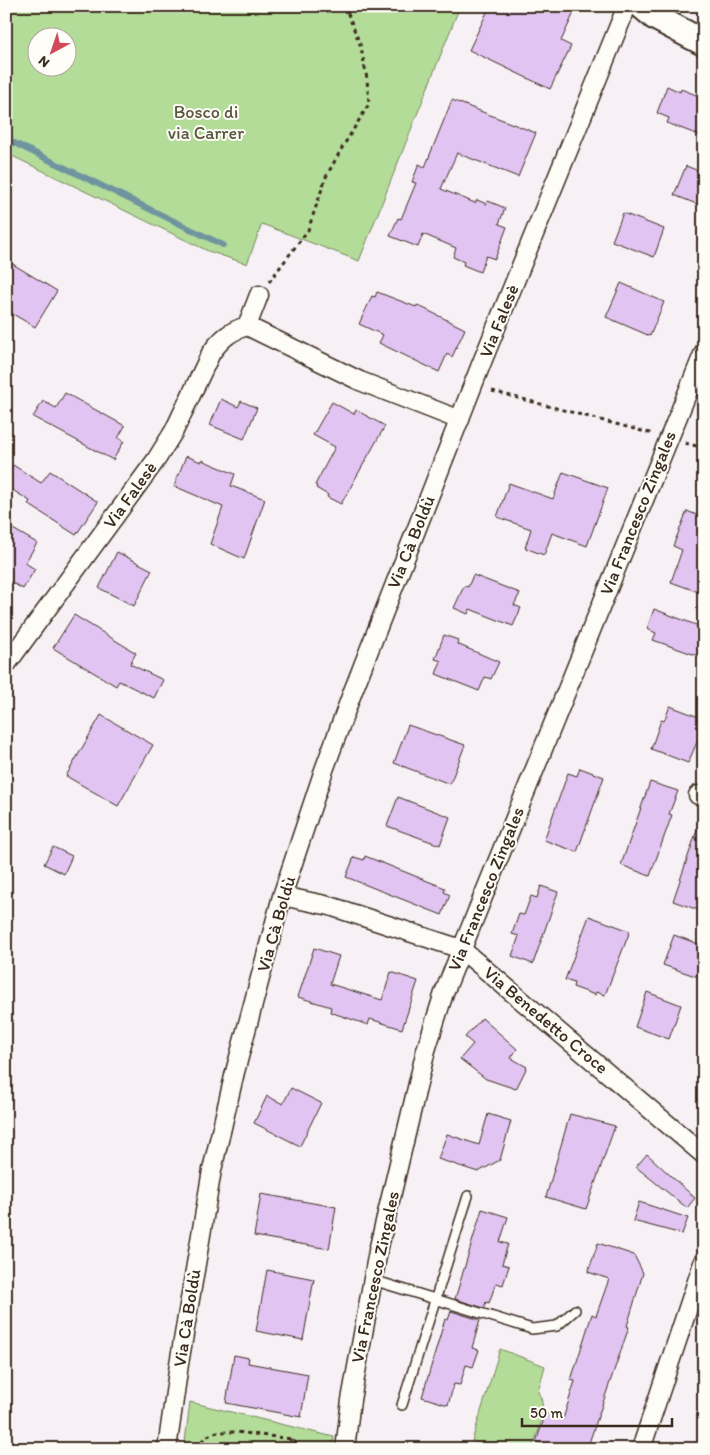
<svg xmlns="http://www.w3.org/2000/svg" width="710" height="1455" viewBox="0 0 710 1455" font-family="Itim,sans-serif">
<rect width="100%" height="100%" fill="#f7f1f6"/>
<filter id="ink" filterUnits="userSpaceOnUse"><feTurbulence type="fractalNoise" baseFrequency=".02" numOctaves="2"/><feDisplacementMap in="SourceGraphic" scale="10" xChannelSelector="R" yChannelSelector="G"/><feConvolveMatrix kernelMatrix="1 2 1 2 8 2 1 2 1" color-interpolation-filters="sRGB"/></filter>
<g filter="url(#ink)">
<path fill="#b3dc99" stroke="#77835c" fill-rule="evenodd" d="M 6,6 L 460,6 L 359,261 L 262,224 L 247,264 L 208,251 L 6,153 ZM 38,38 L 68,38 L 68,68 L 38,68 Z
M 500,1349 L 545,1366 L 538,1392 C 549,1410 538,1430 532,1449 L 499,1449 L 472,1441 Z
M 190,1402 L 334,1437 L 332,1449 L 184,1449 Z"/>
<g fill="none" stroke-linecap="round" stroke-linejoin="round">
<path stroke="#70949f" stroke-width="6" d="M 6,139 L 223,245"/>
</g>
<path fill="#e1c4f2" stroke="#3b2a1e" d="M 490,6 L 577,6 L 561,41 L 571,46 L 550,89 L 469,50 Z
M 667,86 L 680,92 L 681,89 L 704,98 L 704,137 L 667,123 L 669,118 L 657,113 Z
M 452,100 L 536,133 L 518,177 L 457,153 L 441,189 L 475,203 L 477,200 L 487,204 L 488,201 L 505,208 L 499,224 L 507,227 L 495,259 L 486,256 L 480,272 L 463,265 L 464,262 L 453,257 L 456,248 L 423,234 L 418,247 L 390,236 L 398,218 L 401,219 L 416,183 L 412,182 L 419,164 L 425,167 Z
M 686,166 L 704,173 L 704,207 L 674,195 Z
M 623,213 L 664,229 L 654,257 L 612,241 Z
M 6,260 L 57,291 L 35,327 L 6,310 Z
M 621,283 L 664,302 L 650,336 L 606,317 Z
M 377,292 L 416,307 L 417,305 L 465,329 L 452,357 L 447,354 L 439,372 L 379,343 L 383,335 L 359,324 L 372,296 L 375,297 Z
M 65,393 L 125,426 L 118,438 L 124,441 L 113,460 L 33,417 L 43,401 L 56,408 Z
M 221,399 L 238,407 L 241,401 L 257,408 L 244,439 L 210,425 Z
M 332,402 L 354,414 L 356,410 L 385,426 L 341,504 L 327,497 L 328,495 L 316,488 L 317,486 L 315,485 L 335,447 L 313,435 Z
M 186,456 L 201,462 L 202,460 L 235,474 L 231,486 L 265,499 L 244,559 L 210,544 L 223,507 L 174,486 Z
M 13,465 L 41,483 L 50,471 L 98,502 L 76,535 L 28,504 L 30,501 L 6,486 L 6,476 Z
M 563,472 L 608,488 L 587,546 L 552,533 L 544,555 L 525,548 L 531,529 L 497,517 L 509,483 L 553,499 Z
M 687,511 L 704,518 L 704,594 L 671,582 L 682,550 L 673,546 Z
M 6,525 L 37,543 L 25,563 L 35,569 L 23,589 L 6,579 Z
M 117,552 L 152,570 L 134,606 L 99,588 Z
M 473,575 L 520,593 L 514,605 L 521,608 L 513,626 L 470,609 L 468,614 L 454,608 L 464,586 L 468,587 Z
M 654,609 L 704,628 L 704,658 L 653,640 L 656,633 L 647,629 Z
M 74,615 L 136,653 L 130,664 L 163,680 L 154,698 L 119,681 L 116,686 L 53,648 Z
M 444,635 L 458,640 L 457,644 L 499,662 L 491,679 L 485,677 L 479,691 L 436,674 L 441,661 L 435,659 Z
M 670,706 L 704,719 L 704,726 L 688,763 L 651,749 L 661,720 L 664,721 Z
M 101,715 L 153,745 L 118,806 L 66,776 Z
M 408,725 L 465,745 L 450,784 L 394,763 Z
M 580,768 L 604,777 L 577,852 L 544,840 L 568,773 L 577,776 Z
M 650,782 L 678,791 L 669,814 L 672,815 L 650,876 L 621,865 Z
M 398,797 L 450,817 L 440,845 L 387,826 Z
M 701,818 L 704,818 L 704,912 L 673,901 Z
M 53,847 L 72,856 L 64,874 L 44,864 Z
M 365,856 L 445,888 L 444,892 L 450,895 L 442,915 L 346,877 L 354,857 L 364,860 Z
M 541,886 L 558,892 L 533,964 L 512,956 L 519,936 L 512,934 L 519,914 L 524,915 L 531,896 L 537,898 Z
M 589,916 L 630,931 L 605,995 L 596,992 L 595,995 L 573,987 L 574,983 L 565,980 Z
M 674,935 L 704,946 L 704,979 L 663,965 Z
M 314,948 L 339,956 L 330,984 L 382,1000 L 391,972 L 418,981 L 402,1029 L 370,1019 L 368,1025 L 330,1012 L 331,1007 L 298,997 Z
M 647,992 L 681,1005 L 669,1039 L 635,1027 Z
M 482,1018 L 517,1049 L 511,1058 L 527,1067 L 516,1089 L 486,1079 L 460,1059 L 473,1044 L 465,1037 Z
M 291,1088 L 321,1103 L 300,1146 L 254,1123 L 267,1096 L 283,1104 Z
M 488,1114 L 511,1121 L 500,1160 L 478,1172 L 438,1159 L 447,1134 L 479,1145 Z
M 570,1114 L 615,1126 L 586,1209 L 546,1197 Z
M 647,1154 L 695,1198 L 687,1208 L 636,1167 Z
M 261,1194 L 336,1207 L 329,1249 L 254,1236 Z
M 639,1202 L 688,1218 L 682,1234 L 633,1221 Z
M 482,1209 L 508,1217 L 500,1242 L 508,1244 L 502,1264 L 509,1266 L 503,1285 L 496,1283 L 489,1303 L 486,1302 L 484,1308 L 455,1299 Z
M 598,1243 L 634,1255 L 643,1273 L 627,1326 L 629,1327 L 589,1443 L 584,1442 L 577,1449 L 556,1449 L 536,1442 L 546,1413 L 563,1419 L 575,1381 L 571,1380 L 592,1314 L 596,1316 L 609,1279 L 588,1272 Z
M 267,1270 L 314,1279 L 303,1340 L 256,1331 Z
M 451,1311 L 480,1320 L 472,1348 L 479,1350 L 473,1367 L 466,1365 L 460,1385 L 454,1384 L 448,1405 L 422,1397 L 445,1319 L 448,1320 Z
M 234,1355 L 249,1358 L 248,1363 L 308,1374 L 301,1417 L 226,1403 Z"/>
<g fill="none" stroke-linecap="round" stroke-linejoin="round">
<defs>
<path id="lane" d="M 373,1280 L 532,1329 L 557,1326 L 575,1310
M 402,1405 L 468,1196"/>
<path id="street" d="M 247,326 L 259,295
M 6,665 L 156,460 L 174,431 L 211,353 C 221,339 230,331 247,326 L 360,381 L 460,420
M 698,795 L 704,797
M 282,896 L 330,906 L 461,949 L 704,1155
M 167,1449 L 179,1364 L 212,1170 L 235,1072 L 282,896 L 324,770 L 353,691 L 482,362 L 627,6
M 345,1449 L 351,1400 L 378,1251 L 426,1050 L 444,993 L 704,352
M 641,1449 L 704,1260"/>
<path id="secondary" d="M 642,6 L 655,17 L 704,43"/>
</defs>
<use href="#lane" stroke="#3b2a1e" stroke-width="12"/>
<use href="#street" stroke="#3b2a1e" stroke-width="21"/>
<use href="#secondary" stroke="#3b2a1e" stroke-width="29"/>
<path stroke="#3b2a1e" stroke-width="3" stroke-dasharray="4 4" stroke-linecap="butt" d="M 269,282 L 308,230 L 326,177 L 342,148 L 369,104 L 367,79 L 361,47 L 348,14 L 342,6
M 492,391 L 653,434
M 685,443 L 704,448
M 201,1449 L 200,1444 L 205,1437 L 217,1432 L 237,1432 L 291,1439 L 303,1449
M 287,1449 L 291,1439"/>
<use href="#lane" stroke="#fdfcf7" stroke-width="9"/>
<use href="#street" stroke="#fdfcf7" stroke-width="18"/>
<use href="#secondary" stroke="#fdfcf7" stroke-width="25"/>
</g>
</g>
<g text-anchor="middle" stroke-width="4" stroke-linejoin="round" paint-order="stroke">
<g font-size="18" fill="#59563d" stroke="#fdfcf7">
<text x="206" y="118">Bosco di<tspan x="206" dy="21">via Carrer</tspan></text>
</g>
<g font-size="18" fill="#3b2a1e" stroke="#fdfcf7">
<text transform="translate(499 321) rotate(-68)" y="6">Via Falesè</text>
<text transform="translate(130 495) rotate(-54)" y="6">Via Falesè</text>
<text transform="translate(638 513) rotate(-68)" y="6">Via Francesco Zingales</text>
<text transform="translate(411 542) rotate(-68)" y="6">Via Cà Boldù</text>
<text transform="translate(486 889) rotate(-68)" y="6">Via Francesco Zingales</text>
<text transform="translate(276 924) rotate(-74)" y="6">Via Cà Boldù</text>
<text transform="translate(546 1020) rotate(40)" y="6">Via Benedetto Croce</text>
<text transform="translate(375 1277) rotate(-78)" y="6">Via Francesco Zingales</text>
<text transform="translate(187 1318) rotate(-81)" y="6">Via Cà Boldù</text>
</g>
</g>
<rect width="710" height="1455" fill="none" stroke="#fdfcf7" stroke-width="25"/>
<rect x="12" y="12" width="685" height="1430" fill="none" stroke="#3b2a1e" stroke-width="2" filter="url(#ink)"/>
<g transform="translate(52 52) rotate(220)"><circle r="24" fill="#fdfcf7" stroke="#afa8a0"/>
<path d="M0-4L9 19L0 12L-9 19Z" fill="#d1495b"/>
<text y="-8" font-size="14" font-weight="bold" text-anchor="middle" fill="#3b2a1e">N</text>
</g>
<path d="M522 1418v8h150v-8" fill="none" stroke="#3b2a1e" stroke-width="2.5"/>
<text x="530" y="1418" font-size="15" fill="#3b2a1e" stroke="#fdfcf7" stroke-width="4" paint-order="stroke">50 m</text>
</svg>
